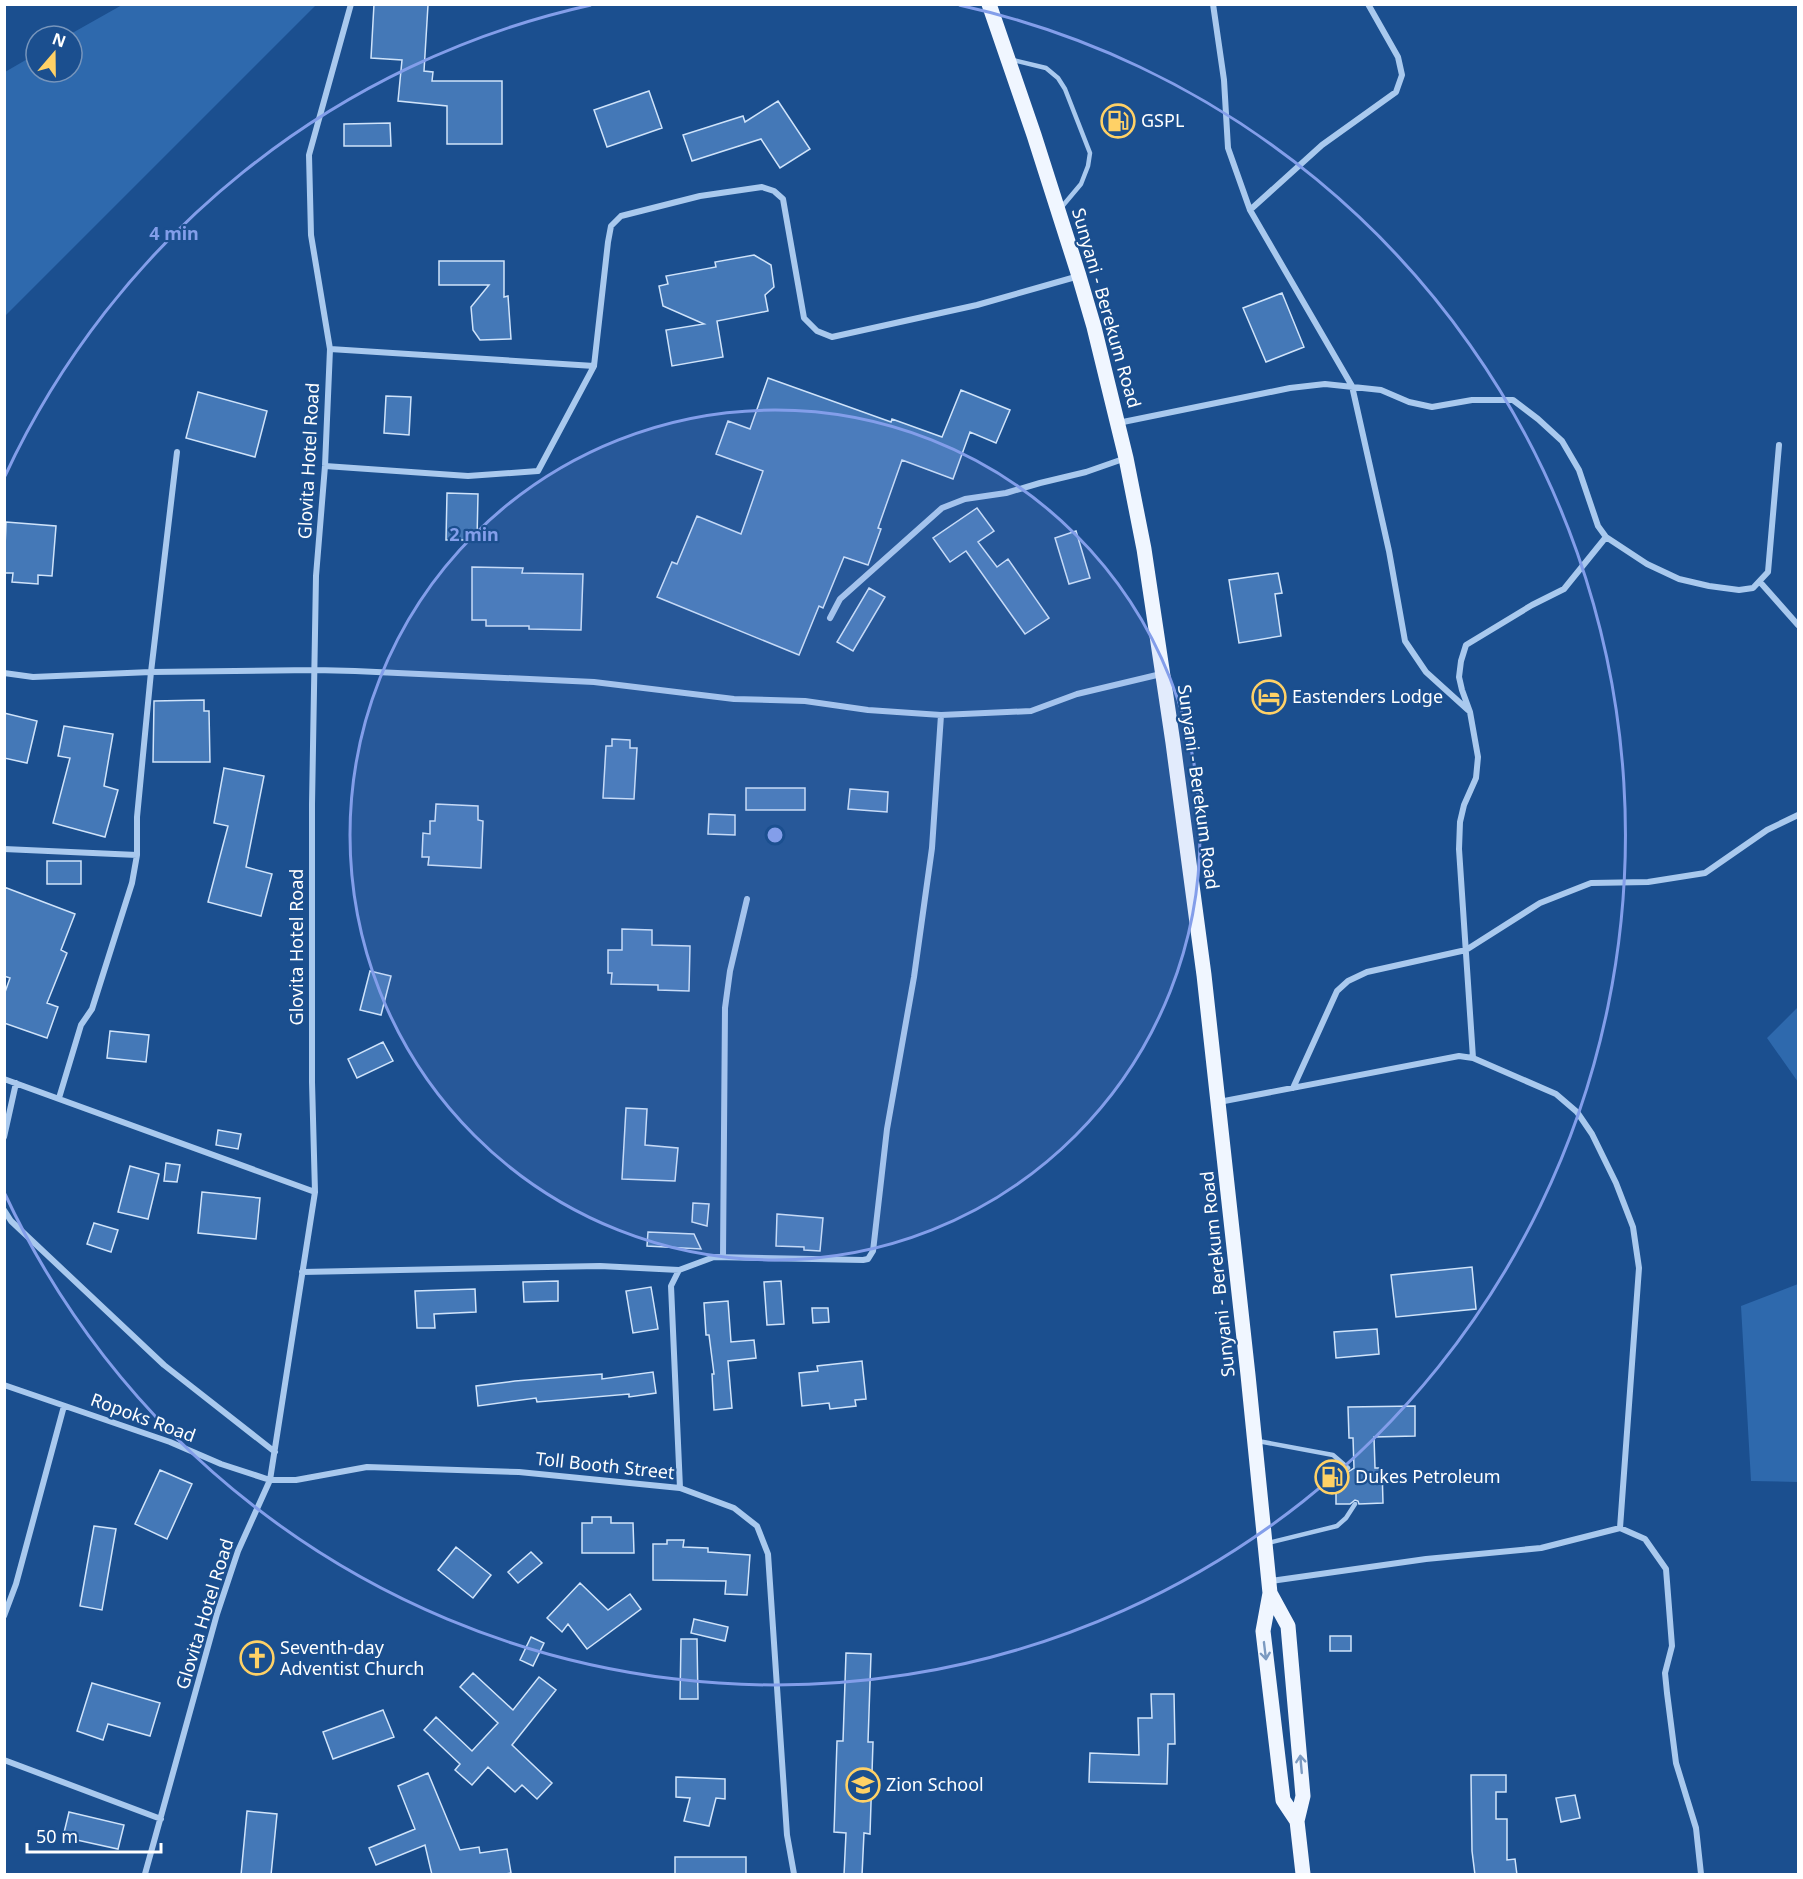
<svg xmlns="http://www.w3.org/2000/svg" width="1803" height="1879" viewBox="0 0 1803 1879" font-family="'Noto Sans',sans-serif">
<rect width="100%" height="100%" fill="#1b4f8f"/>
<path fill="#2e69ad" d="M 122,5 L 316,5 L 5,316 L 5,72 L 36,54 L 36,72 L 72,72 L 72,36 L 67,36 Z
M 1798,1007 L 1798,1082 L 1767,1038 Z
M 1798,1284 L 1798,1482 L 1751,1481 L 1741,1306 Z"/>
<path fill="#4478b7" stroke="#cfe3fa" stroke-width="1.5" d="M 374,4 L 428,5 L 424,71 L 433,72 L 432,81 L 502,81 L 502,144 L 447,144 L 447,106 L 398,101 L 402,60 L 371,58 Z
M 649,91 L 662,128 L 607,147 L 594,110 Z
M 778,101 L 810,149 L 780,168 L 761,139 L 692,161 L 683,135 L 743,116 L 745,122 Z
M 390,123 L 391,146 L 344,146 L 344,124 Z
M 754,255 L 771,265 L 774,287 L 765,295 L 768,311 L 717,321 L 723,357 L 672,366 L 666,330 L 704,324 L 663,306 L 659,286 L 668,284 L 666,276 L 716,267 L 715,262 Z
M 439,261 L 504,261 L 504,297 L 508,296 L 511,339 L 480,340 L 473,330 L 471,307 L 489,285 L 439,285 Z
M 1282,293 L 1304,347 L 1266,362 L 1243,308 Z
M 768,378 L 891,422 L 892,419 L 942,437 L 961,390 L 1010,410 L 996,443 L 970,432 L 953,479 L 902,460 L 878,528 L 881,529 L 868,565 L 844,557 L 823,608 L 819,606 L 799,655 L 657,597 L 672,562 L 677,564 L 697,516 L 741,534 L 763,471 L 716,454 L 728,421 L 750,429 Z
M 198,392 L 267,411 L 255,457 L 186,438 Z
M 386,396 L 411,397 L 409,435 L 384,433 Z
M 447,493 L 478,494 L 477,540 L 446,540 Z
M 977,508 L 994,531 L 978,542 L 997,567 L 1008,559 L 1049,618 L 1025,634 L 966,551 L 950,562 L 933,538 Z
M 6,522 L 56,526 L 52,576 L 38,575 L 38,584 L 12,582 L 13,573 L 4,573 Z
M 1076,531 L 1090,578 L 1069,584 L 1055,538 Z
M 472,567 L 523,568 L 522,573 L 583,574 L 581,630 L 529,629 L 529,626 L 486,626 L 486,620 L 472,620 Z
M 1278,573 L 1282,593 L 1275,594 L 1281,636 L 1239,643 L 1229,580 Z
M 869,588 L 885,597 L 853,651 L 837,642 Z
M 204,700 L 204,711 L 209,711 L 210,762 L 153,762 L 154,701 Z
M 4,713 L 37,721 L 27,763 L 4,758 Z
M 64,726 L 113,734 L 104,786 L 118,790 L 105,837 L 53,823 L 70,758 L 58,756 Z
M 612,739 L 630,740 L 630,748 L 637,748 L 634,799 L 603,798 L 606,746 L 612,746 Z
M 224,768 L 264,776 L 246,867 L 272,874 L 261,916 L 208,902 L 228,826 L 214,823 Z
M 746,788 L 805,788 L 805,810 L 746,810 Z
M 850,789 L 888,792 L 887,812 L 848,809 Z
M 436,804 L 478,806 L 478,820 L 483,821 L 481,868 L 428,865 L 429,857 L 422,857 L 423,833 L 430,834 L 430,821 L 435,821 Z
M 709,814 L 735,815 L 735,835 L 708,834 Z
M 47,861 L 81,861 L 81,884 L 47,884 Z
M 4,887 L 75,914 L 61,950 L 67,953 L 47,1003 L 58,1007 L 47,1038 L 4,1023 L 4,995 L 10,978 L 4,976 Z
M 622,929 L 652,930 L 652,945 L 690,946 L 689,991 L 658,990 L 658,985 L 611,984 L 612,973 L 608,973 L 608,950 L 622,950 Z
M 370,971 L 391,976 L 381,1015 L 360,1010 Z
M 110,1031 L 149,1035 L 146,1062 L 107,1058 Z
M 383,1042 L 393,1061 L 357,1078 L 348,1059 Z
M 626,1108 L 647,1109 L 645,1145 L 678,1148 L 675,1181 L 622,1179 Z
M 218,1130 L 241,1134 L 238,1149 L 216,1145 Z
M 166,1163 L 180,1165 L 177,1182 L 164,1181 Z
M 130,1166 L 159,1174 L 148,1219 L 118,1212 Z
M 202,1192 L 260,1198 L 256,1239 L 198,1233 Z
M 693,1203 L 709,1204 L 707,1226 L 692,1222 Z
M 777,1214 L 823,1218 L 820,1251 L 804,1250 L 804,1247 L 776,1246 Z
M 94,1223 L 118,1230 L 111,1252 L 87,1244 Z
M 648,1232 L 694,1234 L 701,1249 L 647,1246 Z
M 1472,1267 L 1476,1309 L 1396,1317 L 1391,1275 Z
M 558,1281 L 558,1301 L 524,1302 L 523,1282 Z
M 781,1281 L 784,1324 L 767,1325 L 764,1282 Z
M 651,1287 L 658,1329 L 633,1333 L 626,1291 Z
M 475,1289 L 476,1312 L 434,1314 L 435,1328 L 417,1328 L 415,1291 Z
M 728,1301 L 731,1342 L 754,1340 L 756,1358 L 728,1361 L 732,1408 L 714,1410 L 712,1374 L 714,1374 L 709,1335 L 706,1335 L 704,1303 Z
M 812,1308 L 828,1308 L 829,1322 L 813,1323 Z
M 1377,1329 L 1379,1354 L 1336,1358 L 1334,1332 Z
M 862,1361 L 866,1399 L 855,1400 L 856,1406 L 830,1409 L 829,1403 L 802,1406 L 799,1373 L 818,1371 L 817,1366 Z
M 653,1372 L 656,1393 L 629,1397 L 629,1394 L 537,1402 L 536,1398 L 478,1406 L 476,1386 L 515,1381 L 602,1374 L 602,1379 Z
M 1415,1406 L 1415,1436 L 1374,1437 L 1375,1468 L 1382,1468 L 1383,1503 L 1359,1504 L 1358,1501 L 1355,1500 L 1350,1504 L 1336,1504 L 1336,1469 L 1342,1469 L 1348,1472 L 1354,1468 L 1353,1438 L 1349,1438 L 1348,1407 Z
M 160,1470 L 192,1484 L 167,1539 L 135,1524 Z
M 592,1517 L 611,1517 L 611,1523 L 633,1523 L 634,1553 L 582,1553 L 582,1523 L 592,1523 Z
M 94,1526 L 116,1529 L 102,1610 L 80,1606 Z
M 667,1540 L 684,1540 L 683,1547 L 708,1548 L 708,1552 L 750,1555 L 747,1595 L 725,1594 L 726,1581 L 653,1580 L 653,1544 L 667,1544 Z
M 456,1547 L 491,1575 L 473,1598 L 438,1570 Z
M 531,1552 L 542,1563 L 518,1583 L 508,1572 Z
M 580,1583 L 608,1610 L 630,1594 L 641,1609 L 587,1649 L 568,1624 L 562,1632 L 547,1618 Z
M 694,1619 L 728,1627 L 725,1641 L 691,1633 Z
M 1330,1636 L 1351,1636 L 1351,1651 L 1330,1651 Z
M 531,1637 L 544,1643 L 533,1666 L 520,1660 Z
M 681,1639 L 697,1639 L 698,1699 L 680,1699 Z
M 846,1653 L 871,1654 L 868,1742 L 873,1742 L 870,1834 L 864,1833 L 862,1875 L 844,1875 L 846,1833 L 834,1832 L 837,1741 L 843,1741 Z
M 473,1673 L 513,1710 L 539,1677 L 556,1690 L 512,1745 L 552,1783 L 537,1799 L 522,1785 L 515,1792 L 488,1767 L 472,1785 L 455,1770 L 460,1764 L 424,1730 L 436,1717 L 472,1751 L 498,1723 L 460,1687 Z
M 92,1683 L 160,1703 L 150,1736 L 108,1724 L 103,1740 L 77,1731 Z
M 1151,1694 L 1174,1694 L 1175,1744 L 1168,1744 L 1167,1784 L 1089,1782 L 1090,1753 L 1139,1755 L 1138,1718 L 1152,1718 Z
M 383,1710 L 394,1737 L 333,1759 L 323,1732 Z
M 428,1773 L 460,1850 L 479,1847 L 480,1853 L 507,1849 L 511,1873 L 499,1875 L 432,1875 L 425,1845 L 376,1865 L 369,1848 L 415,1829 L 398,1786 Z
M 1471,1775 L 1506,1775 L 1506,1792 L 1496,1792 L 1496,1819 L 1507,1819 L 1507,1860 L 1515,1859 L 1517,1875 L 1475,1875 L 1472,1851 Z
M 676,1777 L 725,1779 L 725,1799 L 716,1798 L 709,1826 L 684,1821 L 690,1798 L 676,1797 Z
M 1575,1795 L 1580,1818 L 1561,1822 L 1556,1798 Z
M 247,1811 L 277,1814 L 271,1875 L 241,1875 Z
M 69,1812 L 124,1825 L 118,1849 L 63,1837 Z
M 675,1857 L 746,1857 L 746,1875 L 675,1875 Z"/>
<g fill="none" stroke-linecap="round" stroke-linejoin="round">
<path stroke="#a9c9ee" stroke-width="4.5" d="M 1013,60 L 1046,68 L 1058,78 L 1065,89 L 1090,153 L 1088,166 L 1081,184 L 1060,209
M 1258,1441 L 1333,1455 L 1348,1468
M 1268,1543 L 1337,1526 L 1346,1518 L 1355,1504"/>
<path stroke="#a9c9ee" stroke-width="6" d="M 1213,4 L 1224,80 L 1228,148 L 1250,210 L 1352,386 L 1389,551 L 1405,641 L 1426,672 L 1468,710
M 1250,210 L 1322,145 L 1396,92 L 1402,75 L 1398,57 L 1368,4
M 330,349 L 594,366 L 608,242 L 611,226 L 621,216 L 700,196 L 762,187 L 774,191 L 783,199 L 804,318 L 817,331 L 832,337 L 977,305 L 1079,276
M 1118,423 L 1290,388 L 1325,384 L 1381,390 L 1409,402 L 1432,407 L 1472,400 L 1513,400 L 1538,419 L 1562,441 L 1579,470 L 1598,526 L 1606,537 L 1647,564 L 1679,579 L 1709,586 L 1739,590 L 1753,588 L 1768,572 L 1779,445
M 325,466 L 468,476 L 538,471 L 594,366
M 1760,582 L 1798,625
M 830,618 L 840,599 L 942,508 L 965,499 L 1006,493 L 1040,483 L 1086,472 L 1126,458
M 4,673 L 33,677 L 151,672 L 315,670 L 355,671 L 594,682 L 734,699 L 805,701 L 868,710 L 941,715
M 4,849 L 137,855
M 1473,1058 L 1556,1094 L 1577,1112 L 1592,1134 L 1616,1183 L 1633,1227 L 1639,1268 L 1620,1528
M 4,1079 L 315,1192
M 1293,1088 L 1337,991 L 1348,981 L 1367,972 L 1466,950 L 1540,903 L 1591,883 L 1648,882 L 1705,873 L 1767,830 L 1798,815
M 59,1098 L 81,1025 L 92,1009 L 132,883 L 137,855 L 137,817 L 151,672 L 177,452
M 1219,1102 L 1459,1056 L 1473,1058 L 1459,849 L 1460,822 L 1464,805 L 1476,778 L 1478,757 L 1470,712 L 1462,690 L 1459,677 L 1461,661 L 1466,645 L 1532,605 L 1564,589 L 1606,537
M 4,1137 L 16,1083
M 4,1210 L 11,1221 L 164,1365 L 275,1452
M 723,1257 L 725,1008 L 730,971 L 747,899
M 302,1272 L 600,1266 L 679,1270
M 4,1385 L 170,1442 L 221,1464 L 270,1480 L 296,1480 L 367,1467 L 519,1472 L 680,1488 L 734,1508 L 757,1526 L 768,1554 L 787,1835 L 794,1874
M 680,1488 L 671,1286 L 679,1270 L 714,1257 L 863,1260 L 868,1259 L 873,1251 L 887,1129 L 914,977 L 932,848 L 941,715 L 1031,711 L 1077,694 L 1161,674
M 1271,1581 L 1426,1559 L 1541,1548 L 1620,1528 L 1645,1539 L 1666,1569 L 1672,1646 L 1665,1673 L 1667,1693 L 1676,1763 L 1696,1828 L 1701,1874
M 4,1616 L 16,1584 L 64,1406
M 4,1760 L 161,1819
M 145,1874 L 217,1614 L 238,1551 L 270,1480 L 315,1192 L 312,1082 L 312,804 L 316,576 L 325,466 L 330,349 L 311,235 L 309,155 L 351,4"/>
<path stroke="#f0f6ff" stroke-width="15" d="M 989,4 L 1034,135 L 1079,276 L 1094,327 L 1126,458 L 1144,549 L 1173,743 L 1204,975 L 1248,1375 L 1270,1593 L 1263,1631 L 1283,1800 L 1297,1821
M 1270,1593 L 1288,1626 L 1303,1796 L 1297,1821 L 1303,1874"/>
</g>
<defs><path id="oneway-shaft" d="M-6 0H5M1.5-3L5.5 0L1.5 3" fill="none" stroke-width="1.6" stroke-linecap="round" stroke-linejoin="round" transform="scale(1.5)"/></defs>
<g stroke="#7b9ac1">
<use href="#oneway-shaft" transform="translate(1265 1651) rotate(83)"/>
<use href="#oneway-shaft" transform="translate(1301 1764) rotate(-95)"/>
</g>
<circle cx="775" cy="835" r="425" fill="#839eea" fill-opacity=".12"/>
<g fill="none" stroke="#839eea" stroke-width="3">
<circle cx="775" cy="835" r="425"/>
<path d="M5 476A850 850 0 0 1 591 5M959 5A850 850 0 1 1 5 1194"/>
</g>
<defs>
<symbol id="fuel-ring" viewBox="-11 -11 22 22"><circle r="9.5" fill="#1b4f8f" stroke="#ffd166" stroke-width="1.5"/><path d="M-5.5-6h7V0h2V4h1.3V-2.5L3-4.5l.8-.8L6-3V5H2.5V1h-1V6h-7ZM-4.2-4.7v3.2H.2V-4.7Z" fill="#ffd166"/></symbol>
<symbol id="hotel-ring" viewBox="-11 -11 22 22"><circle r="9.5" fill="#1b4f8f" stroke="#ffd166" stroke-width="1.5"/><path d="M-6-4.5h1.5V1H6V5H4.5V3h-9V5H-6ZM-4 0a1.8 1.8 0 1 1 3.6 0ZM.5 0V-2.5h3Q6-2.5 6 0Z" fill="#ffd166"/></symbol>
<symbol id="church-ring" viewBox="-11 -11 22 22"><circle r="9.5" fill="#1b4f8f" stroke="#ffd166" stroke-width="1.5"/><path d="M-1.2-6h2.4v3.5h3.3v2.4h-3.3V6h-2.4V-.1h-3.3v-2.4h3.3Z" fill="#ffd166"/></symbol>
<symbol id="school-ring" viewBox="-11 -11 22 22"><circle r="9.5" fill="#1b4f8f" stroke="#ffd166" stroke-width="1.5"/><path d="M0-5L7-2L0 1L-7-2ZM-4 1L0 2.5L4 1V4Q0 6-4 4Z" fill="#ffd166"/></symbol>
</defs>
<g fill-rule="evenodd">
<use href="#fuel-ring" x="1099" y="102" width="38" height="38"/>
<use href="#hotel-ring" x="1250" y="678" width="38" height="38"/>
<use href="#fuel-ring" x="1313" y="1458" width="38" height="38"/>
<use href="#church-ring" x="238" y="1639" width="38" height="38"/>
<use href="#school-ring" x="844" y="1766" width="38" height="38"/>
</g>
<g text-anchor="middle" stroke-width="4.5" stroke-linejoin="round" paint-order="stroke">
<g font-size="18" fill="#fff" stroke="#1b4f8f" text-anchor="start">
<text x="1141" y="127">GSPL</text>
<text x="1292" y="703">Eastenders Lodge</text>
<text x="1355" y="1483">Dukes Petroleum</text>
<text x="280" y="1654">Seventh-day<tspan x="280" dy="21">Adventist Church</tspan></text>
<text x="886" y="1791">Zion School</text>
</g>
<g font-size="18" fill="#fff" stroke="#1b4f8f">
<text transform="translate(1106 308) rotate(74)" y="6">Sunyani - Berekum Road</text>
<text transform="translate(309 461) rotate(-87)" y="6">Glovita Hotel Road</text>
<text transform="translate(1198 787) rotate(82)" y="6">Sunyani - Berekum Road</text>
<text transform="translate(297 947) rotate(-90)" y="6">Glovita Hotel Road</text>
<text transform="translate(1218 1274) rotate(-96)" y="6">Sunyani - Berekum Road</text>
<text transform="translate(143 1418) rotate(20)" y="6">Ropoks Road</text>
<text transform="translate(605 1466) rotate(6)" y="6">Toll Booth Street</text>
<text transform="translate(205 1614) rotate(-73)" y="6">Glovita Hotel Road</text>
</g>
</g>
<circle cx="775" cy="835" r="9" fill="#839eea" stroke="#1b4f8f" stroke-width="3"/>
<g font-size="18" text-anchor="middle" font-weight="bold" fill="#839eea" stroke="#1b4f8f" stroke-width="4.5" stroke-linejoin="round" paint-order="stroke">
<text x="174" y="240">4 min</text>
<text x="474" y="541">2 min</text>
</g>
<rect width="1803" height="1879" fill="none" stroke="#ffffff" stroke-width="12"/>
<g transform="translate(54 54) rotate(20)"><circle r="28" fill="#1b4f8f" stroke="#7695bc" stroke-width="1.5"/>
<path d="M0-4.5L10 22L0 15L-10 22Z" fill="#ffd166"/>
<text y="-9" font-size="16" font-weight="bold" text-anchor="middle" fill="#ffffff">N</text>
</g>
<path d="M27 1843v9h134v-9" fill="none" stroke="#ffffff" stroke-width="3"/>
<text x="36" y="1843" font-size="18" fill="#ffffff" stroke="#1b4f8f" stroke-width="4.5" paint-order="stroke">50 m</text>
</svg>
